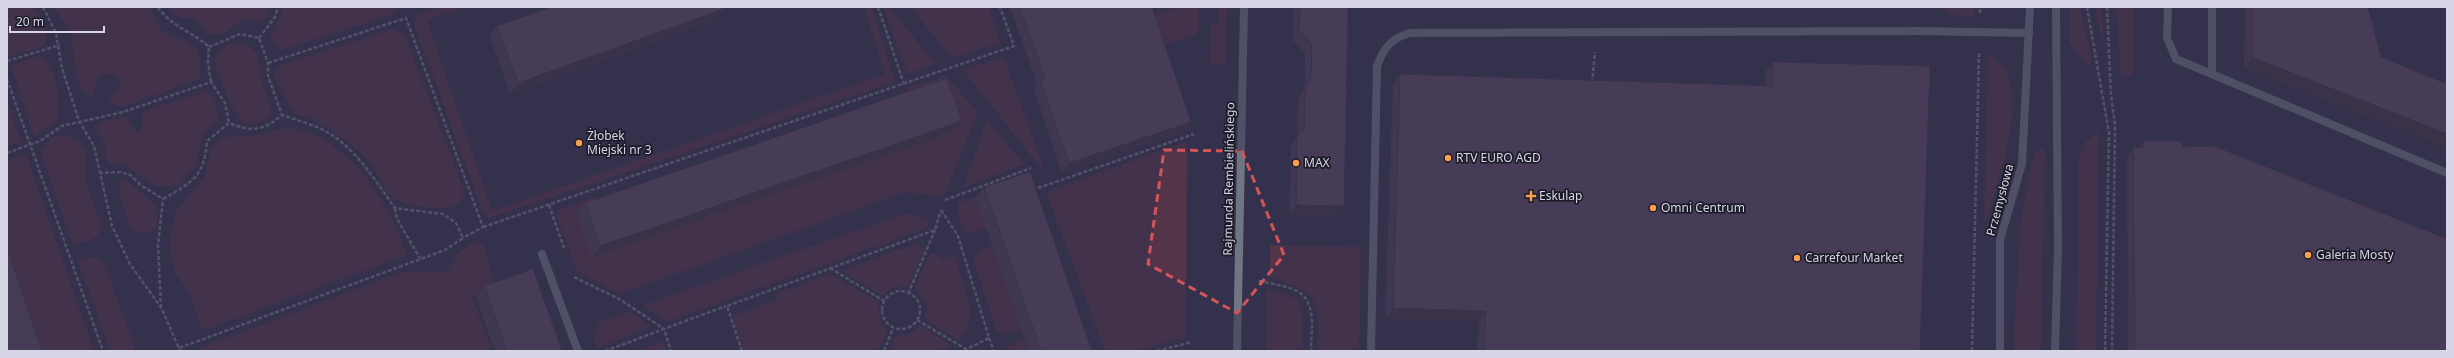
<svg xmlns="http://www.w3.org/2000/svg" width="2454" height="358" viewBox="0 0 2454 358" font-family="'Noto Sans',sans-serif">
<rect width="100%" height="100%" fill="#34314c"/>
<path fill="#543449" d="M 7,7 L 33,7 C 40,19 49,32 44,46 L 7,57 Z
M 53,7 L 149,7 L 162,31 C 195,47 199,37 201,78 L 122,107 L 108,102 L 121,84 L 118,77 L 104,73 L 97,76 L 95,92 L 91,98 C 70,80 76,57 71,34 C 68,25 59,15 53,7 Z
M 166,7 L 270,7 L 263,21 L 257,23 C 253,22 248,19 245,19 C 235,18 235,37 208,34 L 197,21 L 191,18 L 181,18 Z
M 284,7 L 396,7 L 397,10 L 392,15 L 281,50 L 271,36 Z
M 441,7 L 464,7 L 427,20 L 492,211 L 885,74 L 864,7 L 872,7 L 895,82 L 489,218 L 483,212 L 414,25 L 416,15 Z
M 884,7 L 888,7 L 936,64 L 907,74 Z
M 914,7 L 989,7 L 1000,43 L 952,58 L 912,9 Z
M 1179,7 L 1199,7 L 1199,29 L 1194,35 L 1165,45 L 1160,43 L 1152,19 L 1156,15 Z
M 1218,7 L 1227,7 L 1226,65 L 1210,64 L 1211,24 L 1218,24 Z
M 1940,7 L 1975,7 L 1975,17 C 1962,17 1951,15 1940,7 Z
M 2069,7 L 2080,7 L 2091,53 L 2090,68 L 2069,43 Z
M 2095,7 L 2102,7 L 2104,48 Z
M 2116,7 L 2134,7 L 2133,76 L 2121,75 Z
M 393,29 L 405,36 L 465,193 L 459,203 C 455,205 449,208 445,208 C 434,210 398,204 391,196 C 384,188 378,175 371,165 C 353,142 322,121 294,113 L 275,79 L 274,73 L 278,66 Z
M 234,42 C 242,44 250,46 256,53 C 261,61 259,70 261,78 C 264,93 273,100 270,117 C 260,124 253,126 241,121 C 233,108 213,71 216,58 C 217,49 226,45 234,42 Z
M 43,55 C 57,74 62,96 57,120 L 34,137 L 11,65 Z
M 1988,55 C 2039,72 1996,190 1984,226 Z
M 1004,57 L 1046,175 L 963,70 Z
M 946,76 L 978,112 L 946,191 L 940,196 C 927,197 916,191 903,193 L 619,294 L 577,271 L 556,215 L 557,211 L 593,197 L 596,199 L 599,206 L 906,95 L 908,88 Z
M 207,91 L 215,98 L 218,120 L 204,133 L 195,165 L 180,185 L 156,187 L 124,164 L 108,163 L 104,157 L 107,151 L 95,127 L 100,122 L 126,117 L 136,132 L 140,133 L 143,124 L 140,117 L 144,111 Z
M 7,101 L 21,142 L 7,146 Z
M 987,120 L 1024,164 L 963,188 Z
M 284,128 C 346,131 386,198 406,252 L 404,256 L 208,329 L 201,329 L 192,299 L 174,270 L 170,250 L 171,231 L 177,210 L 203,179 L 211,149 L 218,141 L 230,136 L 255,136 Z
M 2099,132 L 2096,351 L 2076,351 L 2079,155 L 2086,141 Z
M 67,135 L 79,141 L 86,152 L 86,182 L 101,224 L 99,234 L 90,241 L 73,245 L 40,150 L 54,136 Z
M 1187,141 L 1186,337 L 1136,351 L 1105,351 L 1046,192 Z
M 2041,148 L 2045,152 L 2041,351 L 2013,351 L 2021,217 L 2034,154 Z
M 26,154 L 94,351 L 32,351 L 7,274 L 7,160 Z
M 126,179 L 155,205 L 158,216 L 157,226 L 152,231 L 146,233 L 135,231 L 128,222 L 119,193 L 120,181 Z
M 1027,179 L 976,199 L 986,228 L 972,233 L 965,231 L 957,213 L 958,203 Z
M 907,213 L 930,220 L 927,228 L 666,322 L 643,305 Z
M 474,241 L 484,245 L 494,288 L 472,296 L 492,351 L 199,351 L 200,348 L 399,273 C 416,270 430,273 448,271 L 456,255 Z
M 916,244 L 924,249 L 908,287 L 892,287 L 883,296 L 841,270 Z
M 992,245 L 1021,329 L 1002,334 L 996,330 L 973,258 L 979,250 Z
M 1270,245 L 1361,247 L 1359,351 L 1317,351 C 1318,297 1323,297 1270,277 Z
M 931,252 L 942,259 L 955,256 L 972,312 L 969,324 L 960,341 L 925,320 L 927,305 L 915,288 Z
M 90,257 L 101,260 L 107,270 L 136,351 L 110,351 L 78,261 Z
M 830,274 L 879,302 C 877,314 879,321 888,330 L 878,351 L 744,351 L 732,316 L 777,300 L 775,294 Z
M 1267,289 L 1283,293 L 1299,300 L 1303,317 L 1303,351 L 1266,351 Z
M 630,311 L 651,327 L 597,348 L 593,336 L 600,322 Z
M 921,326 L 951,345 L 938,351 L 889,351 L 895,336 L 908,335 Z
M 1025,339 L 1029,351 L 1006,351 L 1008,346 Z
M 664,341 L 667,351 L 636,351 Z"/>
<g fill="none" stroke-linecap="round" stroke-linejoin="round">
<path stroke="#78768d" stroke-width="2.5" stroke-dasharray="4 2" stroke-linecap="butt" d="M 43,7 L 56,33 L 62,68 L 79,121 L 94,146 L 112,226 L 130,264 L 162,309 L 180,351
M 158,7 C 170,26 193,32 209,47 L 208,62 L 211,82
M 878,7 L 904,84
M 2087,7 L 2109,133 L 2105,351
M 2107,7 L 2111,96 L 2115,124 L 2112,351
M 1980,13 L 1980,7
M 259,38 L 275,17 L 278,7
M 209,47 L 240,34 L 259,38 L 268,63 L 268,76 L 282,115
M 7,61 L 60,45
M 268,63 L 406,18 L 483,227 L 463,238
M 7,79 L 103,351
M 1592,83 L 1595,52
M 7,153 L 40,141 L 62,126 L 123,112 L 211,82 L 225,103 L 229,123
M 99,173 L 121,172 L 130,175 L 142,186 L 163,199
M 1038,188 L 1194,134
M 163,199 C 192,182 204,178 207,141 L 229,123 C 252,132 263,131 282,115 C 294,119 307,123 319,128 C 353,143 374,179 395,208 L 443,214 L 456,223 L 463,238 L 445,250 L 179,348
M 945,200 L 1031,168
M 549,205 L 564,248
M 395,208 L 397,219 L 420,258
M 941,210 L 958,236 L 989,338 L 963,351
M 483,227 L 1014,46 L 1000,7
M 830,268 L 884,301
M 574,277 L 621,300 L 664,329 L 726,306
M 1259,281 C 1271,284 1289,286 1299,292 C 1317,304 1311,333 1311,351
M882 310a19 19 0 1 1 38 0a19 19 0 1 1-38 0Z
M 908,294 L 935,230
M 161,308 L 158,245 L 163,199
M 917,320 L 966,349
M 989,338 L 994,351
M 605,351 L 664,329 L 671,351
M 742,351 L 727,306 L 935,230 L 941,210
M 884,351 L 893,328
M 1157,351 L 1192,342
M 1972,351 L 1979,52"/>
<path stroke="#6f7683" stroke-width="8" d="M 2168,7 L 2167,38 L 2176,59 L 2447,173
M 2212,7 L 2212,74
M 1371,351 L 1377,66 C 1384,48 1391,38 1410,33 L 1918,31 L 2029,33"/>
<path stroke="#6f7683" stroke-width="8" d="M 542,254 L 578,351
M 1237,351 L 1244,7
M 2000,351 L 2000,240 L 2022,164 L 2030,7
M 2055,351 L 2058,248 L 2056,7"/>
</g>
<path fill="#4f4056" d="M 1010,7 L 1134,7 L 1191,122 L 1184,131 L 1062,173 L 1034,89 L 1037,84 Z
M 1294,7 L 1348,7 L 1344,206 L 1337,215 L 1289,215 L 1291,147 L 1297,138 L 1298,100 L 1305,86 L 1305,54 L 1293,40 Z
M 2245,7 L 2368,7 L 2244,69 Z
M 718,19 L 510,94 L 490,37 L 497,26 Z
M 1773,62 L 1920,351 L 1477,351 L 1479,322 L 1385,319 L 1393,85 L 1400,74 L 1765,86 L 1765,72 Z
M 962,121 L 954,132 L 592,257 L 577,214 L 585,203 Z
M 2143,141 L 2182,147 L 2447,351 L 2128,351 L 2127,157 L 2133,148 L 2139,147 Z
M 984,187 L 1092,351 L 1029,351 L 976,199 Z
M 484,286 L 562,351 L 495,351 L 476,298 Z"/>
<path fill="#403446" d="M 726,8 L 718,19 L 510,94 L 518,83 Z
M 2252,57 L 2447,134 L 2447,148 L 2244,69 Z
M 962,121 L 954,132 L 592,257 L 600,246 Z
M 1191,122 L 1184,131 L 1062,173 L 1069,163 Z
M 1296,205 L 1344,206 L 1337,215 L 1289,215 Z
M 1393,308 L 1486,311 L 1479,322 L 1385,319 Z"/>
<path fill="#5c4b64" stroke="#403446" d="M 551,7 L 726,7 L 726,8 L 518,83 L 497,26 Z
M 1020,7 L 1134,7 L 1135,9 L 1140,7 L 1152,7 L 1191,122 L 1069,163 L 1040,80 L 1045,79 Z
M 1300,7 L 1348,7 L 1344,206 L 1296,205 L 1297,137 L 1304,130 L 1305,90 L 1311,77 L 1312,45 L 1299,31 Z
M 2253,7 L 2368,7 L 2381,57 L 2447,84 L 2447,134 L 2252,57 Z
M 1773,62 L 1930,66 L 1920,351 L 1484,351 L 1486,311 L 1393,308 L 1400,74 L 1772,86 Z
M 947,78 L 962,121 L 600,246 L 585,203 Z
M 2143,141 L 2181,141 L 2182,147 L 2214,146 L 2447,239 L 2447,351 L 2135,351 L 2133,148 L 2144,147 Z
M 1030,172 L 1092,351 L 1041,351 L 984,187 Z
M 7,248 L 42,351 L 7,351 Z
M 533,269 L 562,351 L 507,351 L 484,286 Z"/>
<path d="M0 0H2454V358H0ZM 1164,150 L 1242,151 L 1284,255 L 1237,313 L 1148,264 Z" fill="#34314c" fill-opacity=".55" fill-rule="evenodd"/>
<path fill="none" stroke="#d65458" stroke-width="3" stroke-dasharray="8 5" stroke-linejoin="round" d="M 1164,150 L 1242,151 L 1284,255 L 1237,313 L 1148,264 Z"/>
<g fill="#fa9f50" stroke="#1c1b27" stroke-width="1.5">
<circle cx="579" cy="143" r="4"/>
<circle cx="1448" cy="158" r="4"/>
<circle cx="1296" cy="163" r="4"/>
<path d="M1529 190h4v4h4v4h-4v4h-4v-4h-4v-4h4z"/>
<circle cx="1653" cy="208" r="4"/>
<circle cx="2308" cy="255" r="4"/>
<circle cx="1797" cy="258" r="4"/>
</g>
<g text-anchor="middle" stroke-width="3.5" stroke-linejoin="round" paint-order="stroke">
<g font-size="12" fill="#d7d6e7" stroke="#1c1b27" text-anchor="start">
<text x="587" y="140">Żłobek<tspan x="587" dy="14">Miejski nr 3</tspan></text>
<text x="1456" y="162">RTV EURO AGD</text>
<text x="1304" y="167">MAX</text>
<text x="1539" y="200">Eskulap</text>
<text x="1661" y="212">Omni Centrum</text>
<text x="2316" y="259">Galeria Mosty</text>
<text x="1805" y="262">Carrefour Market</text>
</g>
<g font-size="12" fill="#d7d6e7" stroke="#1c1b27">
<text transform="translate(1229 179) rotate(-89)" y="4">Rajmunda Rembielińskiego</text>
<text transform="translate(2000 200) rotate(-75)" y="4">Przemysłowa</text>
</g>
</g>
<rect width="2454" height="358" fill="none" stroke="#d7d6e7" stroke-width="16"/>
<path d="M10 26v6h94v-6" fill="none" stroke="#d7d6e7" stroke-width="2"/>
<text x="16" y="26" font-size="12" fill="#d7d6e7" stroke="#1c1b27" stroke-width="3" paint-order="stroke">20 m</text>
</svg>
